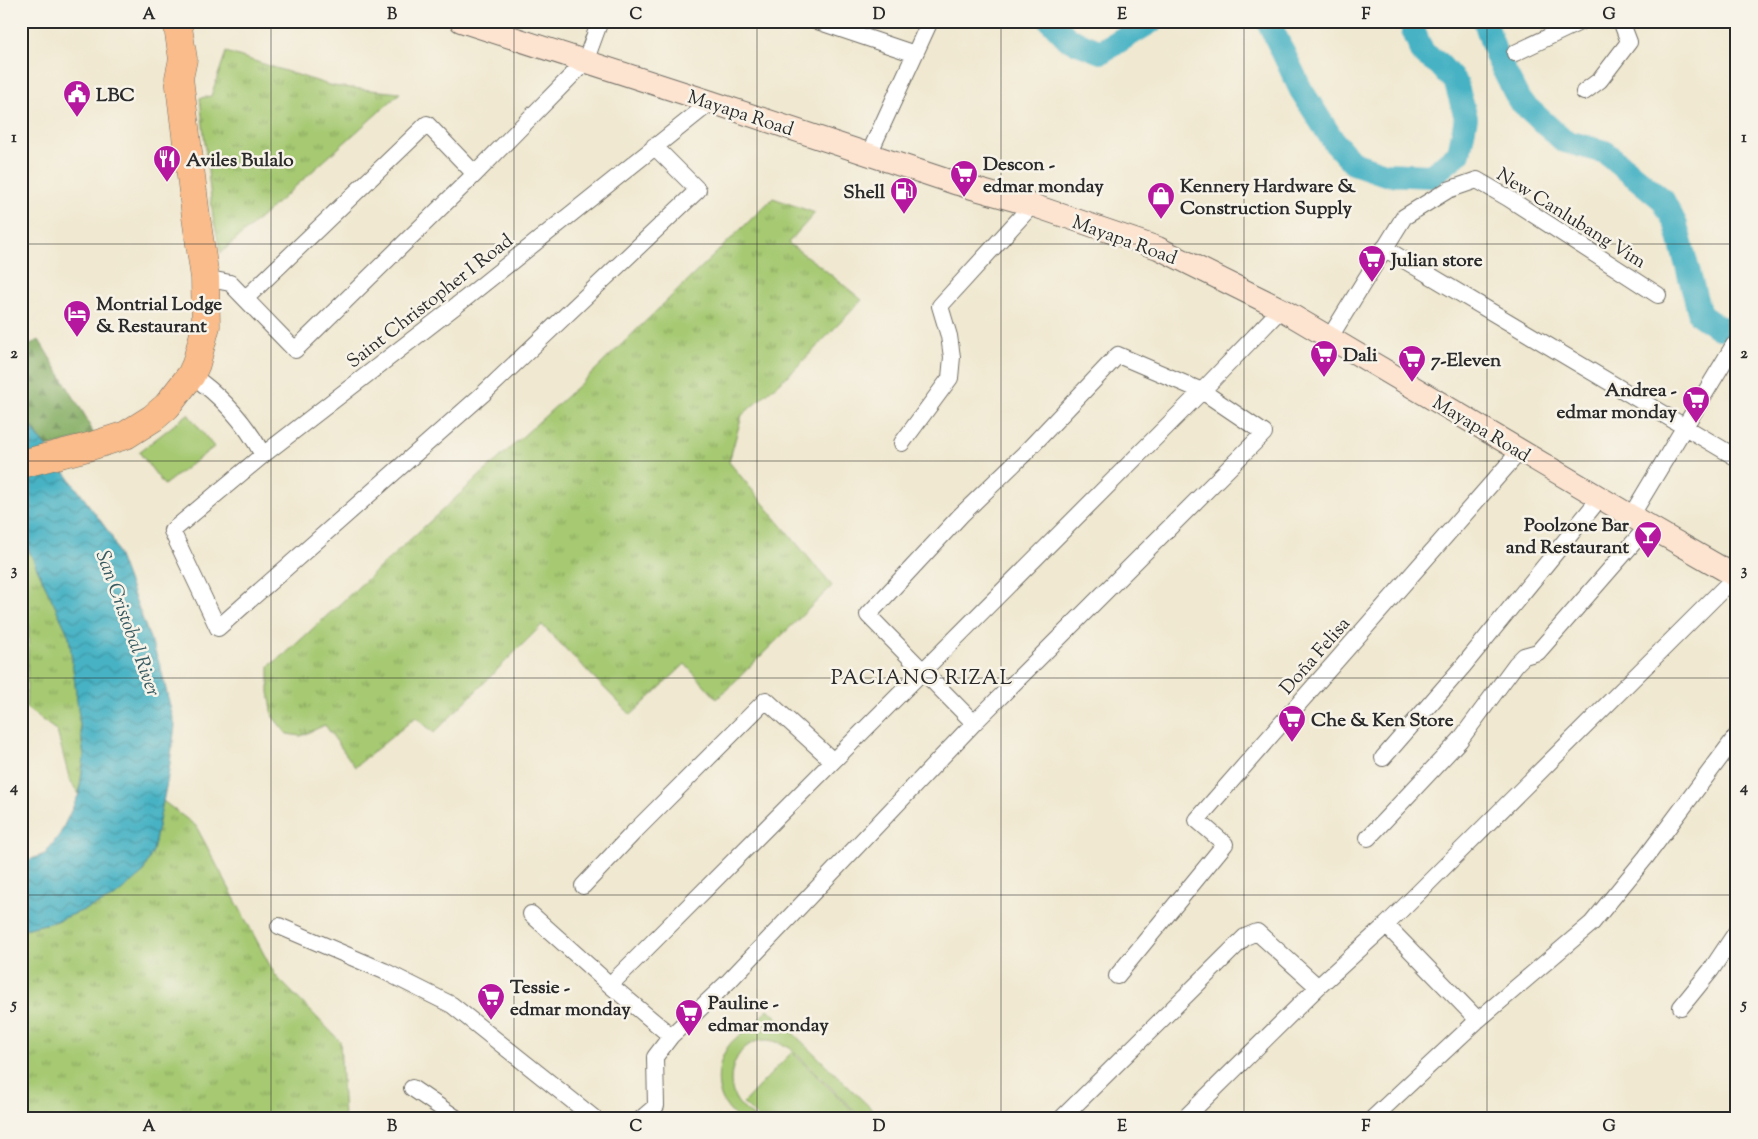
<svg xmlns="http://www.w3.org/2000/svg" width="1758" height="1139" viewBox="0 0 1758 1139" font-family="'Sorts Mill Goudy',serif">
<defs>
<pattern id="grass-tufts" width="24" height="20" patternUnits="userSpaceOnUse" patternTransform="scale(1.25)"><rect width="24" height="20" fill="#a6c972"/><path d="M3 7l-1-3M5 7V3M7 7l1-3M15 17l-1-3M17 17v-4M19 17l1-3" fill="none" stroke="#87a35e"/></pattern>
<pattern id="forest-firs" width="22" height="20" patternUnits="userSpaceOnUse" patternTransform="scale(1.25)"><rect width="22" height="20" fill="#84ad64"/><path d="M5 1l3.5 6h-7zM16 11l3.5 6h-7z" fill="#6c8d53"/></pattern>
<pattern id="water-waves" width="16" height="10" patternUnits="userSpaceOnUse" patternTransform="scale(1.25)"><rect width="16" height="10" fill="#47b2c4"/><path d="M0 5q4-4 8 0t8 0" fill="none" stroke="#3b919f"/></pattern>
</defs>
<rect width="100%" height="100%" fill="#f7f3e8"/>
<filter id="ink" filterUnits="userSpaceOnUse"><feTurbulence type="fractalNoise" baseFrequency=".02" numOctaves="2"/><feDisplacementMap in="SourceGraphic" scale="10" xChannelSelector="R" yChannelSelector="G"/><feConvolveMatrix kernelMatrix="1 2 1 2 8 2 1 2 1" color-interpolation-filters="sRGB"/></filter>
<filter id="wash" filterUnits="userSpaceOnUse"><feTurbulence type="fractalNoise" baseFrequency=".0096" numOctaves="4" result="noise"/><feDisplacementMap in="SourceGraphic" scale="20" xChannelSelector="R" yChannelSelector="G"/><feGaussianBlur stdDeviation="1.12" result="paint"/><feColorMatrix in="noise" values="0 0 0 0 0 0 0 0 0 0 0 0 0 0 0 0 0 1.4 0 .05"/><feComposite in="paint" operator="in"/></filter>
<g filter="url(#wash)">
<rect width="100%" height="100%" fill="#f0e8d0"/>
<path fill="url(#grass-tufts)" stroke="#687a4e" d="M 226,52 L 332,86 L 400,93 L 221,253 L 213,217 L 200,98 L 211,96 Z
M 773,198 L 815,213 L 788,243 L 820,266 L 862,300 L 795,369 L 742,415 L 729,462 L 832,586 L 717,699 L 685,664 L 631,715 L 542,625 L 434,733 L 416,717 L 355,767 L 325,725 L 301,736 L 287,734 L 273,717 L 269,692 L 269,666 L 284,655 L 591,374 Z
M 21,534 L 69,636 L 84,757 L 79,794 L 70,781 L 57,731 L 26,708 L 29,625 L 21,606 Z
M 163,801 L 196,826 L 275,975 L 340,1041 L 344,1118 L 21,1118 L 21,930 L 57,921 L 113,898 L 153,851 Z"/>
<path fill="url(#forest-firs)" stroke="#586c48" d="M 21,336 L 28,345 L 39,340 L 87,419 L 94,435 L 47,447 L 21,413 Z"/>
<path fill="#a6c972" stroke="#687a4e" d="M 188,414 L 214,447 L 164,485 L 139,452 Z
M 768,1009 L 881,1118 L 862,1118 L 790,1048 C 783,1044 776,1041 768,1040 C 737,1038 722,1078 737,1101 C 741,1107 749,1113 755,1118 L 737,1118 C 730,1111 724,1105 721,1096 C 714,1076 721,1047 739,1036 C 748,1030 759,1029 769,1029 L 759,1019 Z
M 792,1052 L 860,1118 L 758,1118 L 743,1103 Z"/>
<path fill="url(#water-waves)" stroke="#396e78" d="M 21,413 L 111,535 L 160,665 L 175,726 L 168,777 L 153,851 L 142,874 L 113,898 L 57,921 L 21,930 L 21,863 L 45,854 L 60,834 L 79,794 L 84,757 L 69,636 L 21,534 Z"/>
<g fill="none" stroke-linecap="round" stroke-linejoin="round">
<path stroke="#47b2c4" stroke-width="24" d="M 1051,21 L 1068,39 L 1101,52 L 1152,21
M 1268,21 L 1301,90 L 1334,142 L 1353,163 L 1385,174 L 1431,176 L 1459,153 L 1466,118 L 1456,83 L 1439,64 L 1423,53 L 1413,30 L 1412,21
M 1485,21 L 1496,55 L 1519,100 L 1564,141 L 1605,152 L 1663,200 L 1676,225 L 1700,315 L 1719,328 L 1737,328"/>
</g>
</g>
<g filter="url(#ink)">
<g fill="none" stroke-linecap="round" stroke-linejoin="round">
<defs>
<path id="street" d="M 817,21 L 915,54
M 1515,53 L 1582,21
M 1584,92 L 1600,80 L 1629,42 L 1621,21
M 654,146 L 698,190 L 484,393 L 218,628 L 172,531 L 263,455 L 466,298 L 711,102
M 869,154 L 930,21
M 1384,248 L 1737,458
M 205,278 L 230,283 L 295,350 L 475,174 L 585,62 L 600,21
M 246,298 L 427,124 L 475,174
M 1330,337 L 1404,217 L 1448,190 L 1477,180 L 1508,198 L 1658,295
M 191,375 C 222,396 245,422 263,455
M 902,443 L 950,378 L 952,357 L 949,336 L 940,306 L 1032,205
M 1631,516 L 1734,345 L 1737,347
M 1383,758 L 1464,665 L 1600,498
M 1368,838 L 1460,740 L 1516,664 L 1524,656 L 1538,652 L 1648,526
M 583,886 L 635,831 L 766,700 L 833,761
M 531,914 L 610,985 L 671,1036
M 1386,925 L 1478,1020
M 279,926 L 384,971 L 452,1005 L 594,1118
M 1117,976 L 1225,844 L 1197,820 L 1520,451
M 610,985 L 1202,391 L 1281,309
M 1681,1007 L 1711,970 L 1737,931
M 412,1088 L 456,1118
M 642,1118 L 656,1106 L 655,1057 L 671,1036 L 729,981 L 974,723 L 1264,433 L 1202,391 L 1118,355 L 1024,454 L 961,515 L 868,615 L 974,723
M 1062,1118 L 1245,937 L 1257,932 L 1318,987
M 1185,1118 L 1318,987 L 1386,925 L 1736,576
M 1373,1118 L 1478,1020 L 1592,923 L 1646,857 L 1737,735"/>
<path id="secondary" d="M 461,21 L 711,102 L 958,184 L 1032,205 L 1158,248 L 1281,309 L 1631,516 L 1737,577"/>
<path id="highway" d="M 21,464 L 88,447 L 126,435 L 153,418 L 167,406 L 191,375 L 196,364 L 206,326 L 205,278 L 196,217 L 179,78 L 183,59 L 177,21"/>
</defs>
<use href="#street" stroke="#706d65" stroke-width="18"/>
<use href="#secondary" stroke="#706d65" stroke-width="24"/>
<use href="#highway" stroke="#706d65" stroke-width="29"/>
<use href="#street" stroke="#fff" stroke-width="16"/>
<use href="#secondary" stroke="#fde4d0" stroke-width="22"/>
<use href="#highway" stroke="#f9bc8a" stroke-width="28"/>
</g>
</g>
<path fill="none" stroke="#2b2b2b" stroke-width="1" stroke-opacity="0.55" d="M 271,21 L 271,1118M 514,21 L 514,1118M 757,21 L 757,1118M 1001,21 L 1001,1118M 1244,21 L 1244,1118M 1487,21 L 1487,1118M 21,244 L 1737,244M 21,461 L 1737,461M 21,678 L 1737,678M 21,895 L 1737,895"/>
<defs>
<symbol id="civic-pin" viewBox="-11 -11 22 30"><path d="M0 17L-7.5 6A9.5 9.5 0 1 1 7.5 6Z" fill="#b5179e" stroke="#f7f3e8"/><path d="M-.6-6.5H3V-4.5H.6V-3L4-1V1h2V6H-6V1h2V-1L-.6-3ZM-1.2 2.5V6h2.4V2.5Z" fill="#fff"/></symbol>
<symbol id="restaurant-pin" viewBox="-11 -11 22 30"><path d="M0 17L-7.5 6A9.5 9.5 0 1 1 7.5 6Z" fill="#b5179e" stroke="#f7f3e8"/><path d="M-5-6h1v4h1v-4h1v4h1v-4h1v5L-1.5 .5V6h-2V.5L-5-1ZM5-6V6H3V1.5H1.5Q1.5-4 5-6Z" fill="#fff"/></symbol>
<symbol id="supermarket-pin" viewBox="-11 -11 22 30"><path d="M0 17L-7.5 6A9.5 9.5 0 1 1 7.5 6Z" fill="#b5179e" stroke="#f7f3e8"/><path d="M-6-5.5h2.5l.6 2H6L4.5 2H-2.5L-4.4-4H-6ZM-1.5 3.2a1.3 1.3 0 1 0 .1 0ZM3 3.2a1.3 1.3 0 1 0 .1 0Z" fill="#fff"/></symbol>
<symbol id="fuel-pin" viewBox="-11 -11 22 30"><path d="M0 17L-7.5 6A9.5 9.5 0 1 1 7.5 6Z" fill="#b5179e" stroke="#f7f3e8"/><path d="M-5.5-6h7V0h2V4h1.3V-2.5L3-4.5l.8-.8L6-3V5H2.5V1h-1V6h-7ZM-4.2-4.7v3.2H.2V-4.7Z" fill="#fff"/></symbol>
<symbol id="shop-pin" viewBox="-11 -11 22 30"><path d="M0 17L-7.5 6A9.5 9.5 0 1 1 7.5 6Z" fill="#b5179e" stroke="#f7f3e8"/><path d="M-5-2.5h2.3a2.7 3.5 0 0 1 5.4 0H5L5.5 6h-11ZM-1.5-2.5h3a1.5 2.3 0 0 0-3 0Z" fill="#fff"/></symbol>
<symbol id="hotel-pin" viewBox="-11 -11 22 30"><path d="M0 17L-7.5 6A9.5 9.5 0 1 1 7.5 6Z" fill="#b5179e" stroke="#f7f3e8"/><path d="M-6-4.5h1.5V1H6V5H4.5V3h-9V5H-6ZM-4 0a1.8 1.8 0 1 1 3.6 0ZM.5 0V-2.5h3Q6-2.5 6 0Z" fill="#fff"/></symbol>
<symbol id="bar-pin" viewBox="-11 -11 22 30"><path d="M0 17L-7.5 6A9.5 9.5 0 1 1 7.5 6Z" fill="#b5179e" stroke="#f7f3e8"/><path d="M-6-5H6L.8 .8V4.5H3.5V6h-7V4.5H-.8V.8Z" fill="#fff"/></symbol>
</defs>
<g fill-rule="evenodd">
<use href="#civic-pin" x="61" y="78" width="32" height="43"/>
<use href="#restaurant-pin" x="151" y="143" width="32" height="43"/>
<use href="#supermarket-pin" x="948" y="158" width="32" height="43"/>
<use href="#fuel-pin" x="888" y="175" width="32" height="43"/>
<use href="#shop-pin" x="1145" y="180" width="32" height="43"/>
<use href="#supermarket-pin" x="1356" y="243" width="32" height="43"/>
<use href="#hotel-pin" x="61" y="298" width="32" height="43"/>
<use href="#supermarket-pin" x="1308" y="338" width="32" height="43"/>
<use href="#supermarket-pin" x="1396" y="343" width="32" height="43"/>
<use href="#supermarket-pin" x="1680" y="384" width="32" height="43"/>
<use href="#bar-pin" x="1632" y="519" width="32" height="43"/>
<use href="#supermarket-pin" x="1276" y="703" width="32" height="43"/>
<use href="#supermarket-pin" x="475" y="981" width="32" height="43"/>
<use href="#supermarket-pin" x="673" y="997" width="32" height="43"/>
</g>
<g text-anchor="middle" stroke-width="5" stroke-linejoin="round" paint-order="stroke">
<g font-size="19" font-weight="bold" fill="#2b2b2b" stroke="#f7f3e8" text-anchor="start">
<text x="96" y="101">LBC</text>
<text x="186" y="166">Aviles Bulalo</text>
<text x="983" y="170">Descon -<tspan x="983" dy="22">edmar monday</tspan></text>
<text x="1180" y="192">Kennery Hardware &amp;<tspan x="1180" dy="22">Construction Supply</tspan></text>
<text x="885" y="198" text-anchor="end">Shell</text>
<text x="1391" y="266">Julian store</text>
<text x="96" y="310">Montrial Lodge<tspan x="96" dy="22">&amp; Restaurant</tspan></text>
<text x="1343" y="361">Dali</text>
<text x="1431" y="366">7-Eleven</text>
<text x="1677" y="396" text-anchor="end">Andrea -<tspan x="1677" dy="22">edmar monday</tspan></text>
<text x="1629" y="531" text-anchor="end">Poolzone Bar<tspan x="1629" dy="22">and Restaurant</tspan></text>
<text x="1311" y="726">Che &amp; Ken Store</text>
<text x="510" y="993">Tessie -<tspan x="510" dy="22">edmar monday</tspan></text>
<text x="708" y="1009">Pauline -<tspan x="708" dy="22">edmar monday</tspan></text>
</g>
<g font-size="19" fill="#2b2b2b" stroke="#f7f3e8">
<text transform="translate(741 112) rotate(18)" y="7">Mayapa Road</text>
<text transform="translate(1572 217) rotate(32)" y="7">New Canlubang Vim</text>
<text transform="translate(1125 239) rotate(20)" y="7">Mayapa Road</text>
<text transform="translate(429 300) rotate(-38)" y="7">Saint Christopher I Road</text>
<text transform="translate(1482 428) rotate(31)" y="7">Mayapa Road</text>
<text transform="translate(1314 655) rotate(-49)" y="7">Doña Felisa</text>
</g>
<g font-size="20" font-style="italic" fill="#355a61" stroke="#f7f3e8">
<text transform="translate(129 623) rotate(70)" y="7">San Cristobal River</text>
</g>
<g font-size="21" letter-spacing="1" fill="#2b2b2b" stroke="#f7f3e8">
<text x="922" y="684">PACIANO RIZAL</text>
</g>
</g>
<rect width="1758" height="1139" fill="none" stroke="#f7f3e8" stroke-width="55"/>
<rect x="28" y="28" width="1702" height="1084" fill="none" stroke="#2b2b2b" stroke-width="2"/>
<g font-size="16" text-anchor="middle" font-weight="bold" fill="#2b2b2b">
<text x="149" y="19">A</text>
<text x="392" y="19">B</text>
<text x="636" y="19">C</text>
<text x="879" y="19">D</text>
<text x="1122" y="19">E</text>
<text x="1366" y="19">F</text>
<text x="1609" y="19">G</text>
<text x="14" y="142">1</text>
<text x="1744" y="142">1</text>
<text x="14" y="358">2</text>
<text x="1744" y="358">2</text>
<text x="14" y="575">3</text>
<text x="1744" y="575">3</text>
<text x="14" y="792">4</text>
<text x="1744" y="792">4</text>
<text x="14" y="1009">5</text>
<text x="1744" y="1009">5</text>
<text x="149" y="1131">A</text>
<text x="392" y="1131">B</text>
<text x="636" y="1131">C</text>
<text x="879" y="1131">D</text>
<text x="1122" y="1131">E</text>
<text x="1366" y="1131">F</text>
<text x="1609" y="1131">G</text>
</g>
</svg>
